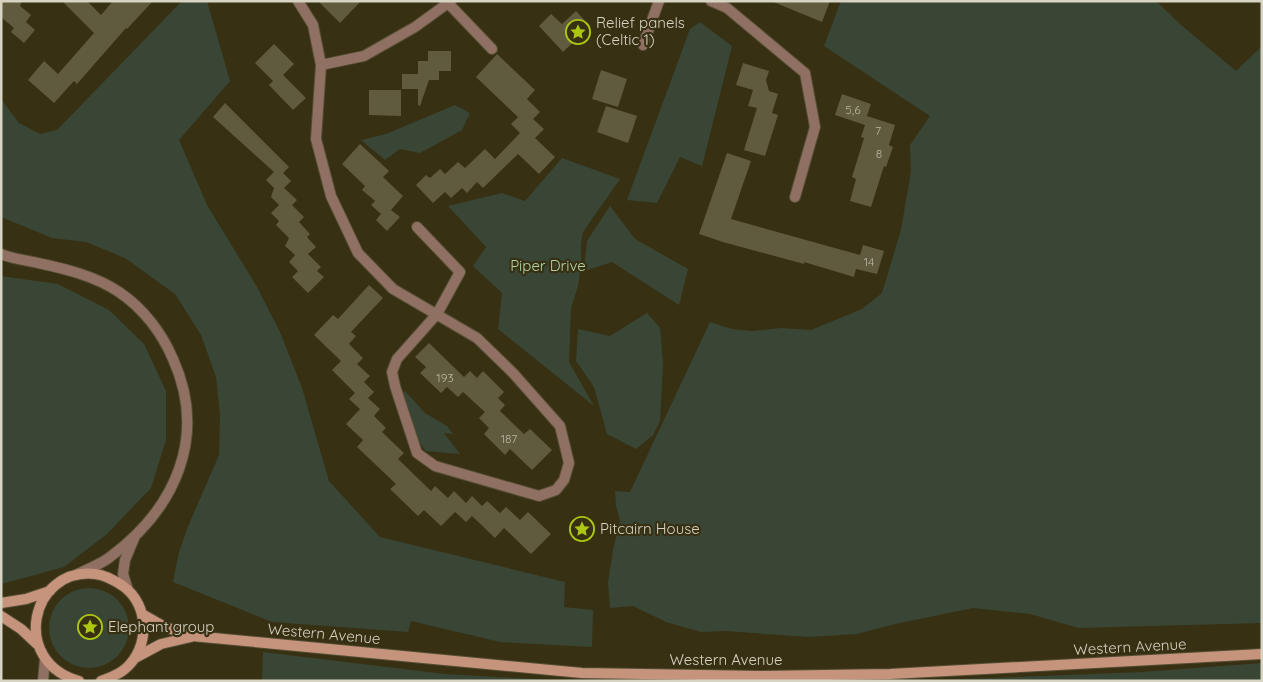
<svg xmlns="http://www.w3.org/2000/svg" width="1263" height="682" viewBox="0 0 1263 682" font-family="Quicksand,sans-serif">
<rect width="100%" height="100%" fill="#373013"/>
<path fill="#394635" d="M 182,1 L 207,1 L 230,81 L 179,140 L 207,205 L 257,287 L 280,332 L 302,388 L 329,481 L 380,537 L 565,582 L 564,607 L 593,610 L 592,647 L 500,642 L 411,621 L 408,632 L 272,622 L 173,582 L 179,552 L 189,524 L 219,455 L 220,415 L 216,377 L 201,335 L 175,294 L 125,258 L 86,242 L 52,238 L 1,217 L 1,99 L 19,123 L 40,134 L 57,130 Z
M 841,1 L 1156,1 L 1180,24 L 1236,71 L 1262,46 L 1262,623 L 1079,628 L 1030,614 L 973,608 L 895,624 L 857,634 L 808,637 L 726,631 L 701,632 L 666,622 L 633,606 L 610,608 L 608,582 L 613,550 L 620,520 L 616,506 L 615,491 L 630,492 L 710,322 L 732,329 L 752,331 L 781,328 L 811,330 L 862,309 L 882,293 L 901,230 L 911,171 L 910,145 L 930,116 L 824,46 Z
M 700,22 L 732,46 L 702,166 L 680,157 L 657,203 L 627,200 L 690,29 Z
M 455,105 L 470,113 L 462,130 L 420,153 L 400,149 L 385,160 L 361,140 L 386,134 Z
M 562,158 L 620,179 L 583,232 L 581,244 L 581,266 L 578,286 L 571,308 L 569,362 L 594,406 L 498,329 L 502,293 L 473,266 L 486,247 L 448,206 L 502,193 L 525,201 Z
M 610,206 L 635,239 L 688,269 L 679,305 L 612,262 L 584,271 L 587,241 Z
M 1,276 L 58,284 L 109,310 L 144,344 L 166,391 L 166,440 L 151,488 L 107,534 L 64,567 L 1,584 Z
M 647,313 L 660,328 L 663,364 L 660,421 L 653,435 L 636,449 L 607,434 L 594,387 L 576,361 L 578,329 L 610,336 Z
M 405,391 L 425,413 L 447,426 L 453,434 L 444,433 L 460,454 L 426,451 L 419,442 L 403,395 Z
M49 628a40 40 0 1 1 80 0a40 40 0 1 1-80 0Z
M 263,652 L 445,674 L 567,681 L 262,681 Z
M 1262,663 L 1262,681 L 916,681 L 1142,672 Z"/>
<path fill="#605a3f" d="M 1,1 L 22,1 L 20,6 L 31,15 L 26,22 L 35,30 L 24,43 L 11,32 L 14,28 L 1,17 Z
M 62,1 L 87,1 L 101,15 L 113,1 L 153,1 L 127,29 L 126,28 L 77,84 L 74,81 L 54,103 L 28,80 L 44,61 L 58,74 L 94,33 Z
M 318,1 L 361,1 L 340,23 Z
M 771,1 L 830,1 L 822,22 Z
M 576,11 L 590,26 L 563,52 L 539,26 L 551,14 L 562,24 Z
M 274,44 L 294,64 L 283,75 L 306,98 L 293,110 L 269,85 L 273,81 L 255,63 Z
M 428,51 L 451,51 L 451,71 L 439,71 L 439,80 L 429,80 L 420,106 L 418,105 L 418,89 L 402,89 L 402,74 L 418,74 L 418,61 L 428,61 Z
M 497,54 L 535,90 L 527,99 L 540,112 L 533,119 L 544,129 L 535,138 L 555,157 L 539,174 L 518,154 L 483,188 L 477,182 L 467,193 L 462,188 L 451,198 L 445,192 L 433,203 L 416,185 L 426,175 L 430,178 L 440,169 L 445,174 L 458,162 L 465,168 L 485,149 L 495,159 L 520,133 L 511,124 L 518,117 L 476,77 Z
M 743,63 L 769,71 L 766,80 L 769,91 L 778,94 L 772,113 L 778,115 L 765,156 L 744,150 L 757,108 L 748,106 L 753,90 L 736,85 Z
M 601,70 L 627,79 L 618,107 L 592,99 Z
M 369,90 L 401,90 L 401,116 L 369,115 Z
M 842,94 L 871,104 L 867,116 L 895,125 L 889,145 L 893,147 L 886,167 L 884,166 L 871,207 L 850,201 L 856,179 L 852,177 L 864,138 L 861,137 L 865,125 L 835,115 Z
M 225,103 L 289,167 L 283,173 L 291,181 L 284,188 L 297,200 L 292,205 L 304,217 L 299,222 L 310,234 L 307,237 L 316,247 L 308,254 L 321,267 L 317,271 L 324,277 L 308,293 L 292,277 L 298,271 L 289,262 L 295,255 L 285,246 L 289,238 L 276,225 L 279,221 L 271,213 L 279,205 L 271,197 L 274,188 L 266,180 L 274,172 L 213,117 Z
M 606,106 L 637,116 L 628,143 L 597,132 Z
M 360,144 L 389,171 L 383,177 L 403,196 L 391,210 L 400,217 L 387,231 L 376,220 L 381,214 L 371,205 L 375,201 L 362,190 L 365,186 L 342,164 Z
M 727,153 L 751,161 L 731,219 L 860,255 L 863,245 L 884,251 L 877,274 L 856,269 L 854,277 L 804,262 L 804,264 L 723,242 L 699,234 Z
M 369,285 L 383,298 L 351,332 L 356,336 L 349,344 L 363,358 L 357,364 L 370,376 L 364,382 L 374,392 L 368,398 L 380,409 L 374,416 L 386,428 L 382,432 L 404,453 L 398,459 L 431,491 L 435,486 L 448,498 L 454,491 L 466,503 L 472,496 L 482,506 L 487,501 L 500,513 L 506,507 L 520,520 L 528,512 L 551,534 L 531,554 L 504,528 L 495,538 L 472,516 L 466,522 L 455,512 L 441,526 L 424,510 L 418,516 L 390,489 L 396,484 L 357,447 L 363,440 L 346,424 L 360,409 L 349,399 L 355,393 L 332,370 L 341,361 L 314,335 L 333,315 L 338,319 Z
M 429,343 L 464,377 L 470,371 L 477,378 L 483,371 L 504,392 L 498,398 L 505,405 L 500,411 L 524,434 L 530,429 L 552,450 L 532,470 L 510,449 L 505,455 L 484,434 L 489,428 L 479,418 L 485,412 L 463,392 L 458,397 L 447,387 L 441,393 L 420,373 L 426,367 L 415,357 Z"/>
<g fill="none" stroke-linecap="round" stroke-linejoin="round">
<defs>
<path id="minor" d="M 298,1 L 313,25 L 321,65 L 316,139 L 331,196 L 358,253 L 393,289 L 477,338 L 513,373 L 560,426 L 569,463 L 564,480 L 556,490 L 539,496 L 435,466 L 417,453 L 395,386 L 392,372 L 397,359 L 437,314 L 460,272 L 417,227
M 711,1 L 727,8 L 805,73 L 815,127 L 795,197
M 448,3 L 492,49
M 643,45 L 659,1
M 321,65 L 364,56 L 415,27 L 451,1"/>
<path id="tertiary" d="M 1,254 C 12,259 26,260 38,263 C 66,269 95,276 119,292 C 143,308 162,333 173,359 C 208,437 175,509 110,557 C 100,565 87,569 76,575
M 128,590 L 123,574 L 125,560 L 135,536
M 43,681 L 45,659"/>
<path id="secondary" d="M 1,603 L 26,599 L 50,591
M 142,614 L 165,627 L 192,636 L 582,673 L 761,676 L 890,674 L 1262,654
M 1,616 L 21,629 L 37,644
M 135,658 L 161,644 L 191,637
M 79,681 C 10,662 30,567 95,574 C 105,575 114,580 123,586 C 150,605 150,648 125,669 C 118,675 109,678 101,681"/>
</defs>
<use href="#minor" stroke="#544e33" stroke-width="12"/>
<use href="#tertiary" stroke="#544e33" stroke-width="12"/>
<use href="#secondary" stroke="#544e33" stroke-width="12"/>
<use href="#minor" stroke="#907062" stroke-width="10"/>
<use href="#tertiary" stroke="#907062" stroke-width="10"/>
<use href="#secondary" stroke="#c6947d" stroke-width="10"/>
</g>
<defs>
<symbol id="sight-ring" viewBox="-11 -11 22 22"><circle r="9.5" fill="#373013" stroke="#acc612" stroke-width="1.5"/><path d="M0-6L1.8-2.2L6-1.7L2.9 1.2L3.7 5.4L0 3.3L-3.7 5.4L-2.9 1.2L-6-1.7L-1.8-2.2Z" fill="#acc612"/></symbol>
</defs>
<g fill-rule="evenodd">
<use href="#sight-ring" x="564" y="18" width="28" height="28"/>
<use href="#sight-ring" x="568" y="515" width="28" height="28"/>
<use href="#sight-ring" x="76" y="613" width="28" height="28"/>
</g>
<g text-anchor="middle" stroke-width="4.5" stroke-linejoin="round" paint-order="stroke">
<g font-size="12" fill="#bab6a3">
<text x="853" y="114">5,6</text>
<text x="878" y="135">7</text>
<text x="879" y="158">8</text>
<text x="869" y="266">14</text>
<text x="445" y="382">193</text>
<text x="509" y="443">187</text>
</g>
<g font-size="15" fill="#d8d4c4" stroke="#373013" text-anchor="start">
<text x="596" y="28">Relief panels<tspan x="596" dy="17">(Celtic 1)</tspan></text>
<text x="600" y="534">Pitcairn House</text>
<text x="108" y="632">Elephant group</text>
</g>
<g font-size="15" fill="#b1d4a7" stroke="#373013">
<text x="548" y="271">Piper Drive</text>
</g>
<g font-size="15" fill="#d8d4c4" stroke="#373013">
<text transform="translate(324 634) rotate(5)" y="5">Western Avenue</text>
<text transform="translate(1130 647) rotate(-3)" y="5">Western Avenue</text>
<text x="726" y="665">Western Avenue</text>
</g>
</g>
<rect width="1263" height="682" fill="none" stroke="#d8d4c4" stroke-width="5"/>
</svg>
